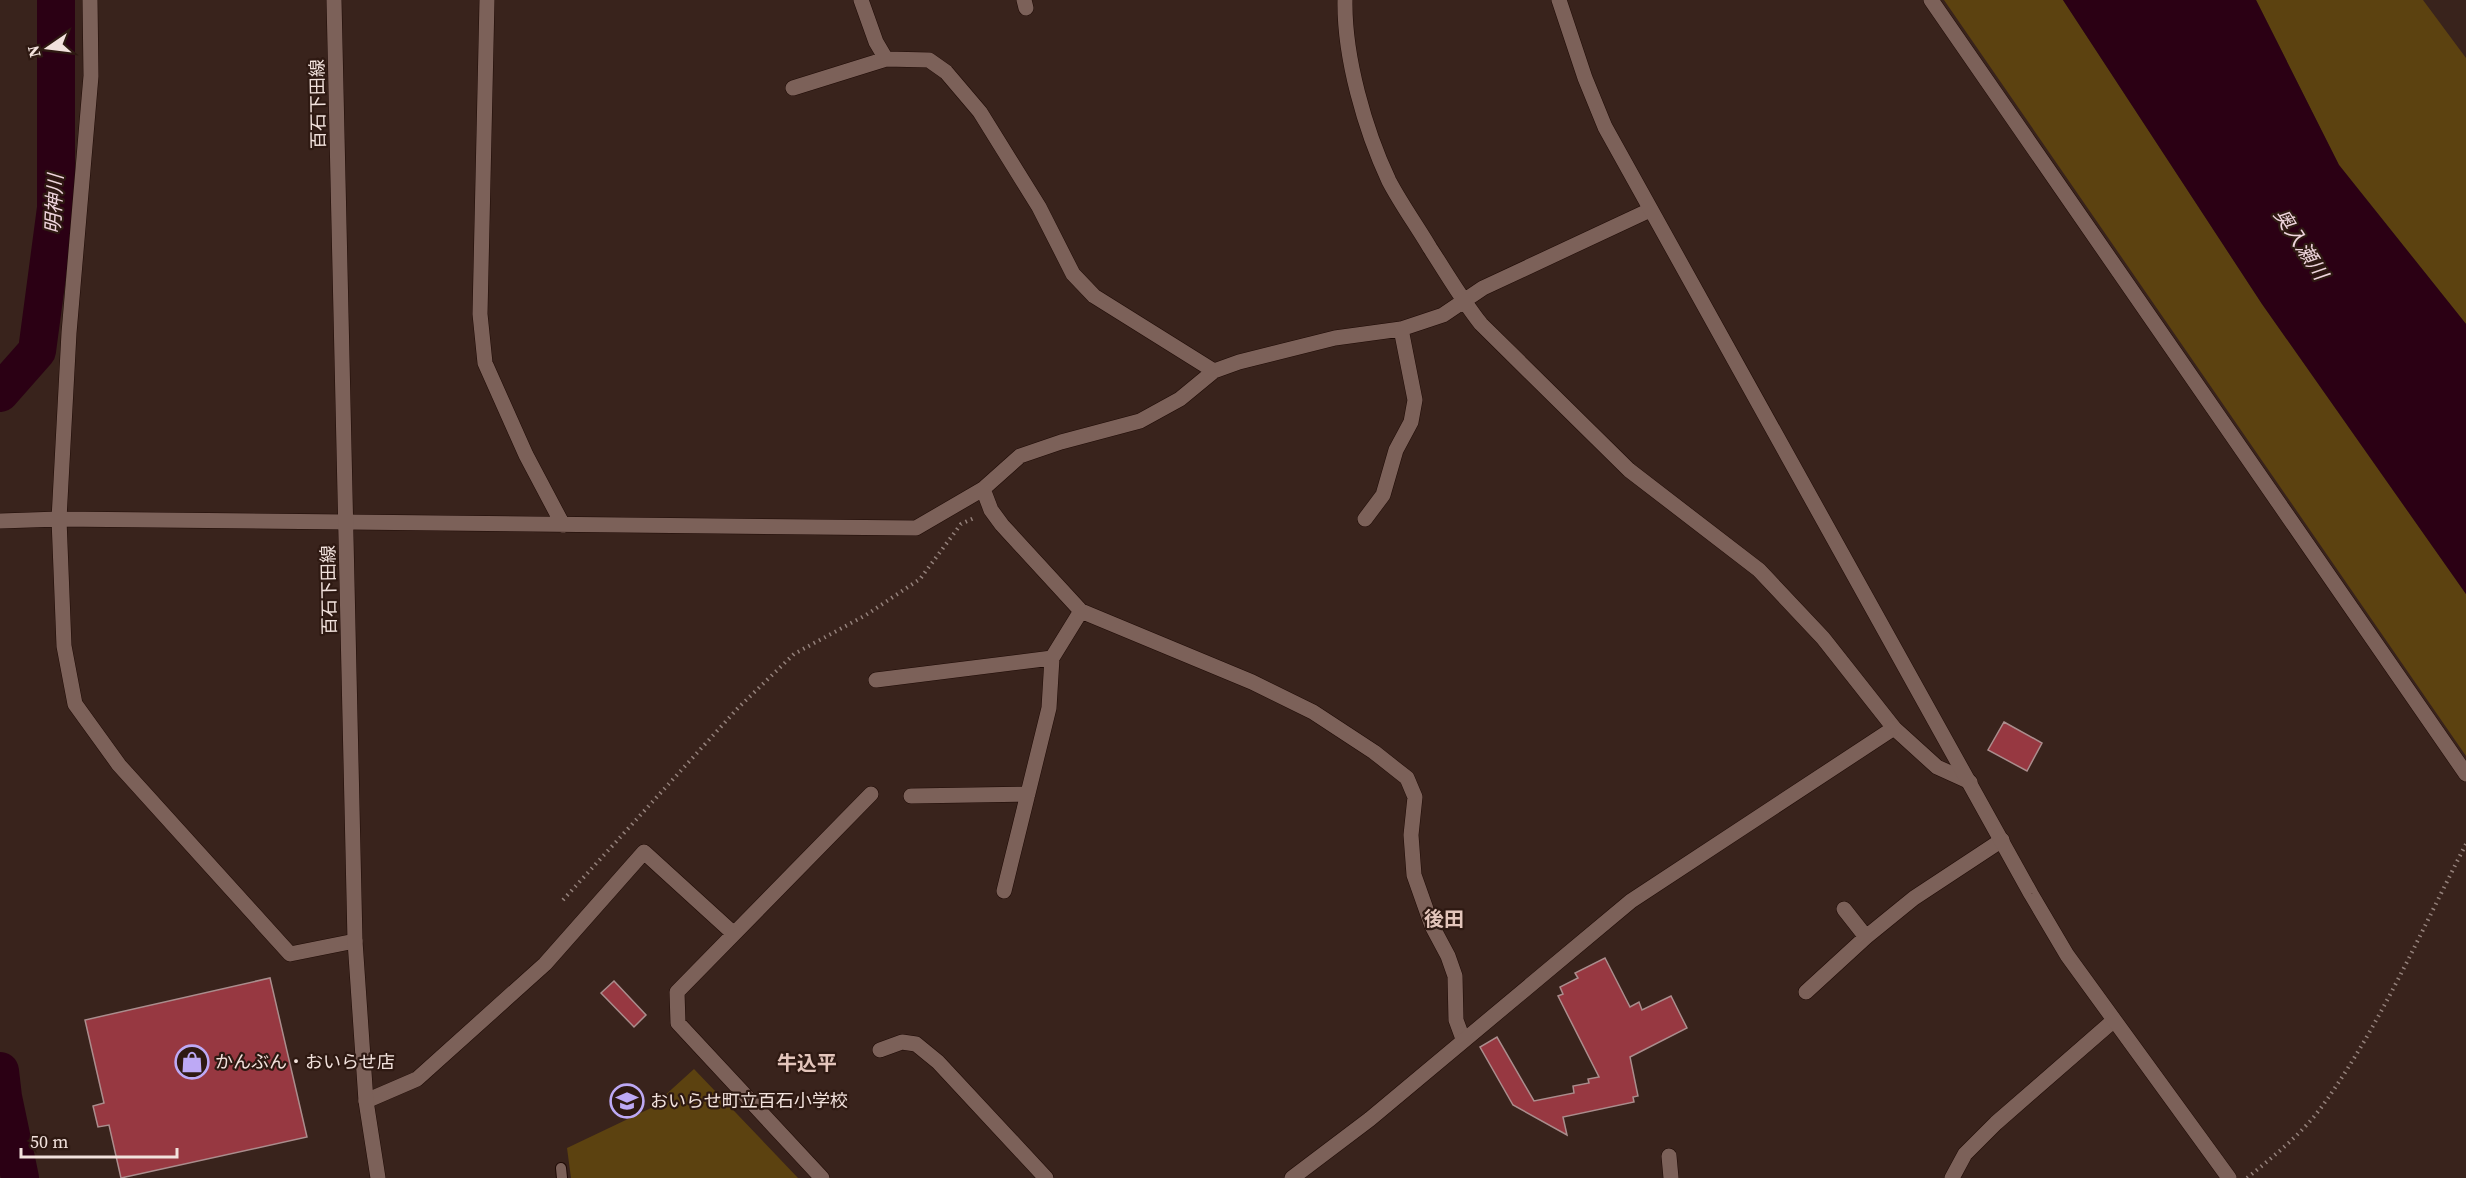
<svg xmlns="http://www.w3.org/2000/svg" width="2466" height="1178" viewBox="0 0 2466 1178" font-family="'Source Serif 4','Noto Sans JP',serif">
<rect width="100%" height="100%" fill="#39231c"/>
<path fill="#5c4210" d="M 1944,0 L 2063,0 L 2262,304 L 2466,594 L 2466,756 Z
M 2256,0 L 2423,0 L 2466,58 L 2466,324 L 2339,165 Z
M 694,1069 L 798,1178 L 571,1178 L 567,1148 L 651,1108 Z"/>
<path fill="#2b0014" d="M 2063,0 L 2256,0 L 2339,165 L 2466,324 L 2466,594 L 2262,304 Z"/>
<g fill="none" stroke-linecap="round" stroke-linejoin="round">
<path stroke="#2b0014" stroke-width="38" d="M 0,393 L 37,351 L 56,208 L 56,0
M 0,1071 L 3,1097 L 20,1178"/>
</g>
<path fill="#973841" stroke="#ab8d8d" stroke-width="1.5" d="M 2004,722 L 2042,743 L 2027,771 L 1988,750 Z
M 1605,958 L 1630,1007 L 1639,1002 L 1642,1010 L 1671,996 L 1687,1028 L 1630,1057 L 1638,1096 L 1633,1097 L 1634,1102 L 1563,1117 L 1567,1135 L 1513,1105 L 1480,1047 L 1497,1037 L 1534,1101 L 1574,1093 L 1573,1086 L 1589,1083 L 1588,1079 L 1599,1077 L 1558,996 L 1563,994 L 1560,987 L 1578,978 L 1575,973 Z
M 270,978 L 307,1137 L 121,1178 L 109,1125 L 98,1127 L 93,1106 L 104,1103 L 85,1020 Z
M 614,981 L 646,1015 L 634,1027 L 601,993 Z"/>
<g fill="none" stroke-linecap="round" stroke-linejoin="round">
<defs>
<path id="lane" d="M 561,1168 L 562,1178"/>
<path id="street" d="M 90,0 L 91,76 L 69,333 L 59,519 L 64,646 L 75,704 L 119,765 L 290,954 L 355,941
M 487,0 L 480,314 L 485,363 L 526,455 L 563,525
M 861,0 L 876,42 L 886,59 L 929,60 L 946,72 L 980,112 L 1039,207 L 1073,274 L 1094,296 L 1214,371
M 1024,0 L 1026,8
M 1345,0 C 1344,57 1365,130 1389,181 C 1401,204 1417,226 1430,248 C 1447,274 1462,300 1481,324 L 1629,470 L 1759,570 L 1823,638 L 1894,728 L 1937,767 L 1970,782
M 1931,0 L 2466,774
M 793,88 L 886,59
M 983,489 L 991,510 L 1002,525 L 1081,611 L 1252,682 L 1313,712 L 1374,752 L 1407,778 L 1415,797 L 1411,835 L 1414,875 L 1432,926 L 1448,956 L 1455,976 L 1456,1020 L 1463,1039
M 1365,519 L 1383,495 L 1396,450 L 1411,422 L 1415,400 L 1401,329
M 0,521 L 59,519 L 916,528 L 983,489 L 1020,456 L 1061,442 L 1140,421 L 1180,399 L 1214,371 L 1239,362 L 1335,338 L 1401,329 L 1443,315 L 1483,288 L 1650,210
M 876,680 L 1052,658
M 911,796 L 1028,794
M 1004,891 L 1049,708 L 1052,658 L 1081,611
M 1844,909 L 1866,937
M 1806,992 L 1866,937 L 1914,898 L 2002,840
M 880,1050 L 902,1042 L 916,1044 L 938,1062 L 1046,1178
M 366,1101 L 417,1079 L 545,964 L 644,852 L 734,934
M 1669,1156 L 1671,1178
M 822,1178 L 678,1023 L 677,992 L 871,794
M 1952,1178 L 1965,1154 L 1996,1123 L 2113,1021"/>
<path id="secondary" d="M 334,0 L 355,941 L 366,1101 L 378,1178
M 1559,0 L 1585,78 L 1605,127 L 2031,894 L 2067,955 L 2229,1178
M 1292,1178 L 1370,1119 L 1631,901 L 1894,728"/>
</defs>
<use href="#lane" stroke="#1f0b06" stroke-width="12"/>
<use href="#street" stroke="#1f0b06" stroke-width="16"/>
<use href="#secondary" stroke="#1f0b06" stroke-width="16"/>
<path stroke="#94817b" stroke-width="4" stroke-dasharray="1.5 4.5" stroke-linecap="butt" d="M 563,900 L 738,708 L 794,654 L 866,615 L 920,579 L 961,524 L 976,517
M 2247,1178 C 2274,1156 2303,1133 2323,1105 C 2380,1026 2421,931 2466,844"/>
<use href="#lane" stroke="#7c6159" stroke-width="10"/>
<use href="#street" stroke="#7c6159" stroke-width="15"/>
<use href="#secondary" stroke="#7c6159" stroke-width="15"/>
</g>
<defs>
<symbol id="shop-ring" viewBox="-11 -11 22 22"><circle r="9.5" fill="#2e1912" stroke="#bda9f5" stroke-width="1.5"/><path d="M-5-2.5h2.3a2.7 3.5 0 0 1 5.4 0H5L5.5 6h-11ZM-1.5-2.5h3a1.5 2.3 0 0 0-3 0Z" fill="#bda9f5"/></symbol>
<symbol id="school-ring" viewBox="-11 -11 22 22"><circle r="9.5" fill="#2e1912" stroke="#bda9f5" stroke-width="1.5"/><path d="M0-5L7-2L0 1L-7-2ZM-4 1L0 2.5L4 1V4Q0 6-4 4Z" fill="#bda9f5"/></symbol>
</defs>
<g fill-rule="evenodd">
<use href="#shop-ring" x="173" y="1043" width="38" height="38"/>
<use href="#school-ring" x="608" y="1082" width="38" height="38"/>
</g>
<g text-anchor="middle" stroke-width="4.5" stroke-linejoin="round" paint-order="stroke">
<g font-size="18" fill="#f2e2dd" stroke="#2e1912">
<text transform="translate(318 104) rotate(-91)" y="6">百石下田線</text>
<text transform="translate(329 590) rotate(-91)" y="6">百石下田線</text>
</g>
<g font-size="18" fill="#f2e2dd" stroke="#2e1912" text-anchor="start">
<text x="215" y="1068">かんぶん・おいらせ店</text>
<text x="650" y="1107">おいらせ町立百石小学校</text>
</g>
<g font-size="20" font-style="italic" fill="#efd5dd" stroke="#2e1912">
<text transform="translate(54 204) rotate(-87)" y="7">明神川</text>
<text transform="translate(2301 244) rotate(57)" y="7">奥入瀬川</text>
</g>
<g font-size="20" font-weight="bold" fill="#e3c5bb" stroke="#2e1912">
<text x="1444" y="926">後田</text>
<text x="807" y="1070">牛込平</text>
</g>
</g>
<g transform="translate(48 48) rotate(256)" stroke="#2e1912" stroke-width="4.5" paint-order="stroke">
<path d="M0-4.5L10 22L0 15L-10 22Z" fill="#f2e2dd"/>
<text y="-9" font-size="16" font-weight="bold" text-anchor="middle" fill="#f2e2dd">N</text>
</g>
<path d="M21 1148v9h156v-9" fill="none" stroke="#f2e2dd" stroke-width="3"/>
<text x="30" y="1148" font-size="18" fill="#f2e2dd" stroke="#2e1912" stroke-width="4.5" paint-order="stroke">50 m</text>
</svg>
